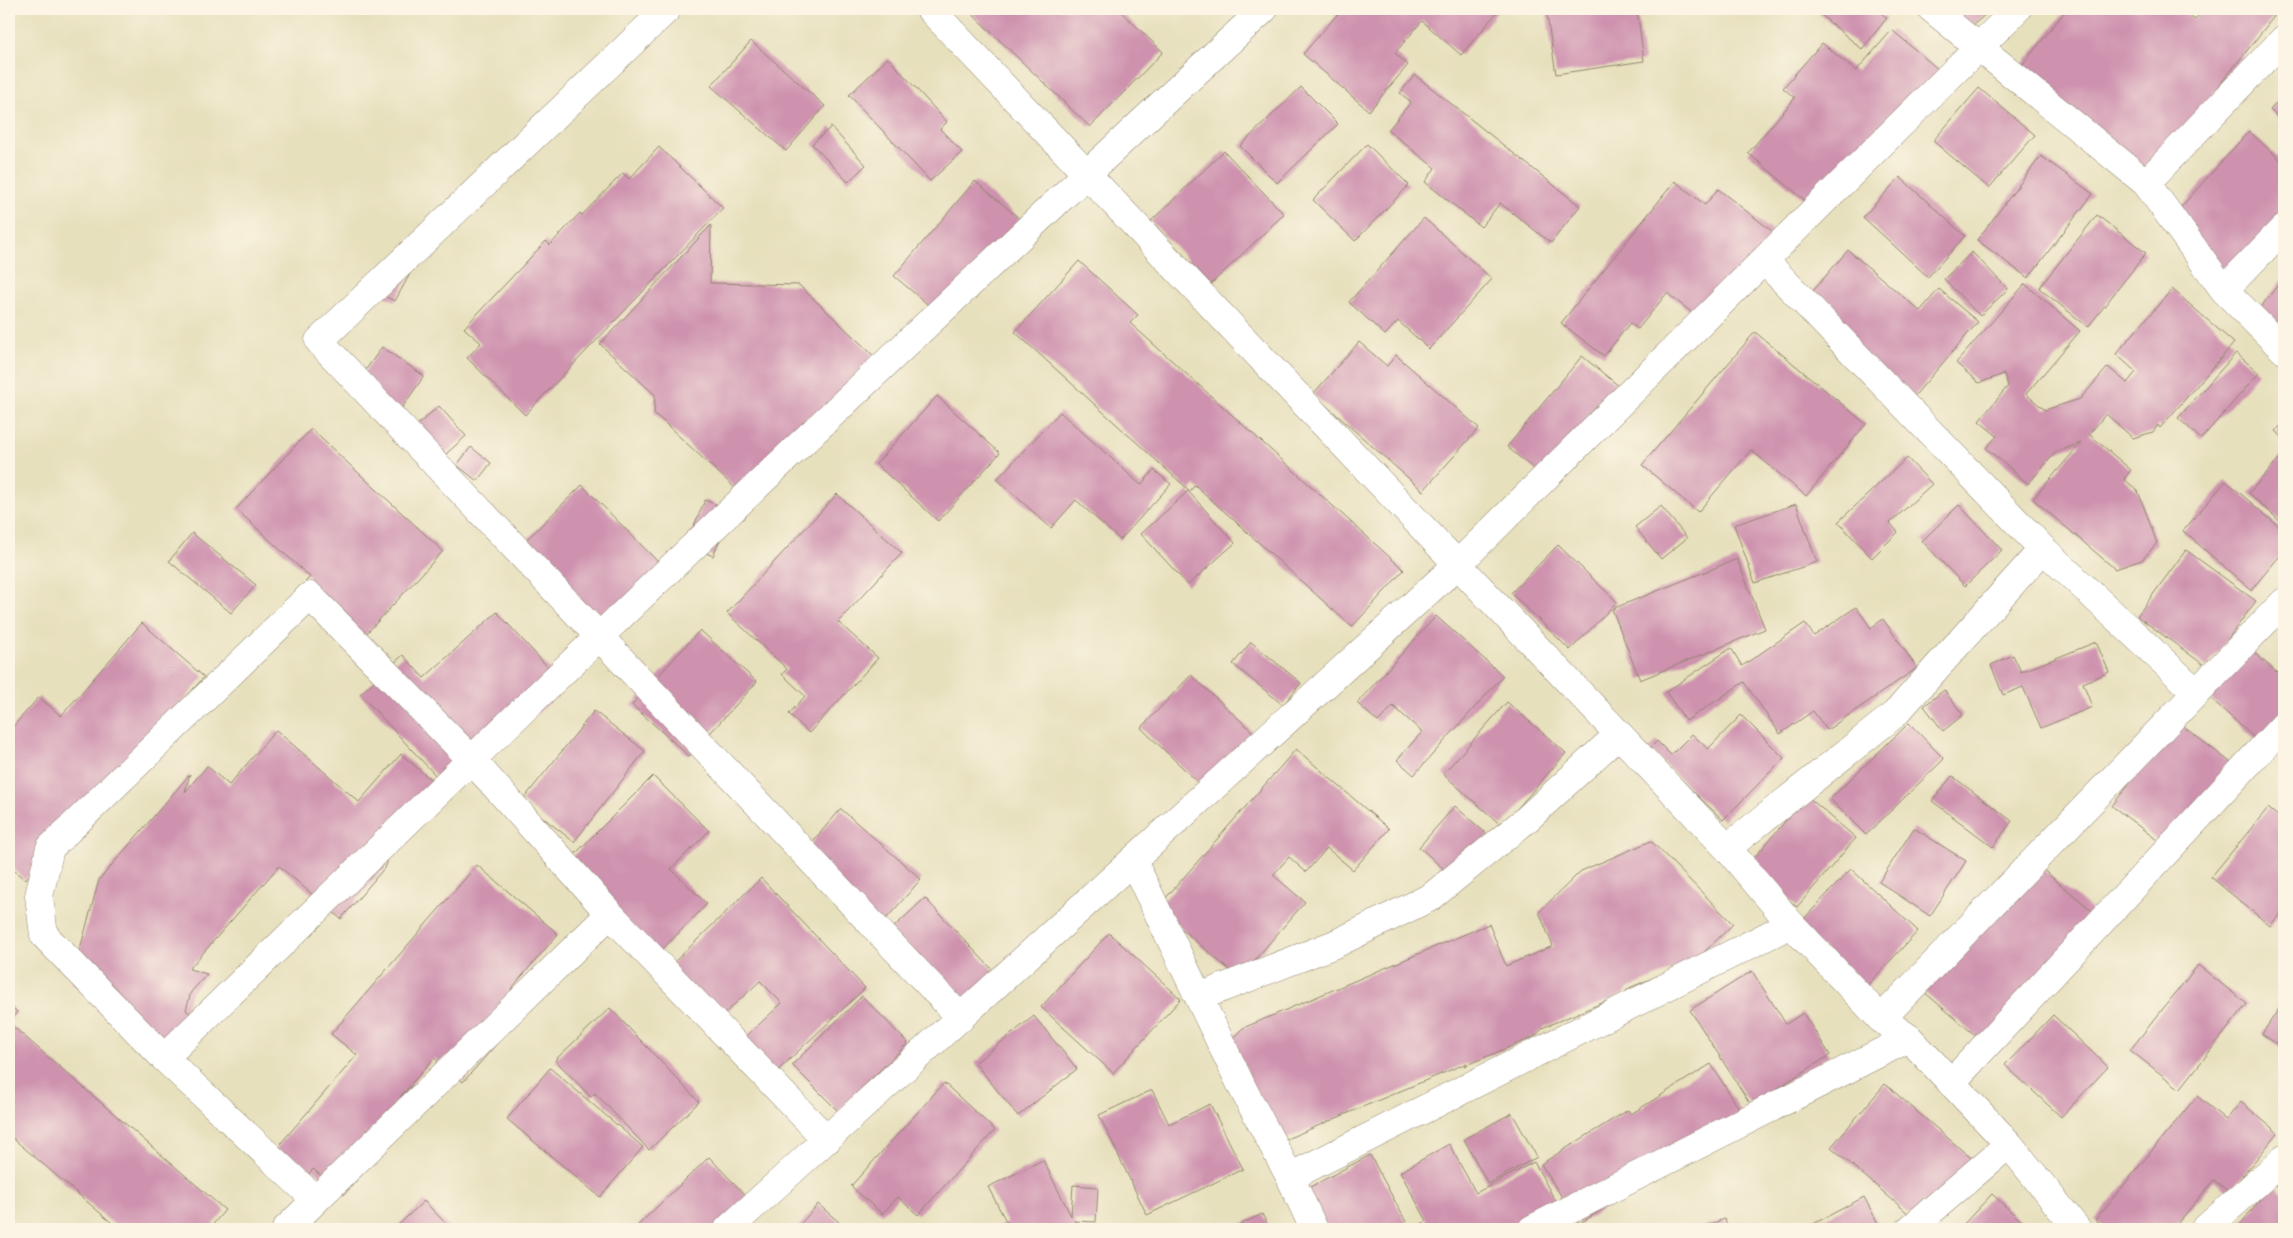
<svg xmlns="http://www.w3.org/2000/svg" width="2293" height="1238" viewBox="0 0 2293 1238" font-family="Caveat,sans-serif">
<rect width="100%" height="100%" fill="#fcf5e5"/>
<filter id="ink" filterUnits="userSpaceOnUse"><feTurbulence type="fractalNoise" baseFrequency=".02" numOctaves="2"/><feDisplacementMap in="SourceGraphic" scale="10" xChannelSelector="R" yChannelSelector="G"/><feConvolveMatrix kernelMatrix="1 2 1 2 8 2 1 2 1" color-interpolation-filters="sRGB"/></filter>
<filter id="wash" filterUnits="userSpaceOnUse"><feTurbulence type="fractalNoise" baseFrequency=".0096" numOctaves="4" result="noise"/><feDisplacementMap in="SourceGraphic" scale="20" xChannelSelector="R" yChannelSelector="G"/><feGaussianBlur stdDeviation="1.12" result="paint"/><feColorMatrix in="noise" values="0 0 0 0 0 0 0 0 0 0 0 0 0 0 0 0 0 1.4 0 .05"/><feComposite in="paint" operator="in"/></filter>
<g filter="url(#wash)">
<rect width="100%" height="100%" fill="#e7e0bd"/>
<g id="blocks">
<path fill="#ce91ae" d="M 967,9 L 1118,9 L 1163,52 L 1090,127 Z
M 1342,9 L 1497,9 L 1499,10 L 1461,55 L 1422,21 L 1395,53 L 1408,65 L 1369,111 L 1303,54 Z
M 1546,9 L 1637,9 L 1644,61 L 1556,74 Z
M 1817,9 L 1876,9 L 1887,18 L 1862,49 L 1815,10 Z
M 1902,9 L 1918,9 L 1909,16 Z
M 1950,9 L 1992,9 L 1967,30 Z
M 2067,9 L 2181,9 L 2195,20 L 2203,9 L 2280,9 L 2145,179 L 2014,75 Z
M 1892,30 L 1939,70 L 1820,213 L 1748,153 L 1795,98 L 1783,88 L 1822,43 L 1856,71 Z
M 751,41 L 825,106 L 786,151 L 711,86 Z
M 888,58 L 947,122 L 940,129 L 962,152 L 930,181 L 849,95 Z
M 1415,75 L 1580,206 L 1551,243 L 1500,203 L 1481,227 L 1425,182 L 1435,168 L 1388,130 L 1411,102 L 1400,93 Z
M 1301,87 L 1338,124 L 1277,183 L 1240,146 Z
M 1979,88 L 2035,135 L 1989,188 L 1933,141 Z
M 2284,94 L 2284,123 L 2270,110 Z
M 831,127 L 866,165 L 848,182 L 812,144 Z
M 2249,131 L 2284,163 L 2284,227 L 2230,286 L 2164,226 Z
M 1367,144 L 1409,185 L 1355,241 L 1313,200 Z
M 659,147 L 723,208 L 525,415 L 467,358 L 481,343 L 464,328 L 546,241 L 550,245 L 580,213 L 582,215 L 623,173 L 629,179 Z
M 1224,151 L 1284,214 L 1211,284 L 1151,221 Z
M 2041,156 L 2093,194 L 2028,278 L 1977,240 Z
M 1900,177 L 1965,236 L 1928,277 L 1863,217 Z
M 975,181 L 1020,219 L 939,314 L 894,276 Z
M 1675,181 L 1705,205 L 1718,189 L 1777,235 L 1706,324 L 1667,293 L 1638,329 L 1630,323 L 1604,356 L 1561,323 Z
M 2097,215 L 2146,253 L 2088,327 L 2039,288 Z
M 1424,218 L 1492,279 L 1429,349 L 1398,321 L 1385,335 L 1349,302 Z
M 711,225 L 710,283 L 799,285 L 874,356 L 805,428 L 805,420 L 737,490 L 654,413 L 655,395 L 600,344 Z
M 1848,250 L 1920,311 L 1939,289 L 1978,322 L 1910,401 L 1800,306 Z
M 1972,252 L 2008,289 L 1980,316 L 1944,279 Z
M 1079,261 L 1138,315 L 1130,323 L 1404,570 L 1352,627 L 1195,485 L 1190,491 L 1015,332 Z
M 412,270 L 395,301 L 376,292 Z
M 2284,277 L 2284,341 L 2253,317 Z
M 2025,284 L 2080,331 L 2026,394 L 2045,410 L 2080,399 L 2108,367 L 2127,383 L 2136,372 L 2116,354 L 2172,289 L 2234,343 L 2160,428 L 2158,425 L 2153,432 L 2133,438 L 2106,414 L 2089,434 L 2131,470 L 2124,479 L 2138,491 L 2157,543 L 2142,560 L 2115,569 L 2033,499 L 2081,443 L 2056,452 L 2028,484 L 1986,448 L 1997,436 L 1979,421 L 2008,386 L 2004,374 L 1979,383 L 1956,363 Z
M 1755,332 L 1866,424 L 1806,496 L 1751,450 L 1698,512 L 1642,465 Z
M 1359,342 L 1387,366 L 1396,355 L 1479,428 L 1423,491 L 1313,394 Z
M 382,347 L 424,376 L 397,415 L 355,385 Z
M 2236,353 L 2259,373 L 2201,439 L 2178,418 Z
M 1582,356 L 1625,391 L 1551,483 L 1507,447 Z
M 937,396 L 1000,453 L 938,521 L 876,464 Z
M 439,406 L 466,436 L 436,463 L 409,432 Z
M 1060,412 L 1141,485 L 1154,470 L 1171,484 L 1120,540 L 1076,500 L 1051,528 L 997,479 Z
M 2284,422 L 2284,439 L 2276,431 Z
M 311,429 L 443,551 L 354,647 L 295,592 L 310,577 L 236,509 Z
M 471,447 L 491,463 L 477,481 L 457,465 Z
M 2284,453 L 2284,525 L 2249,493 Z
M 1907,458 L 1932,484 L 1890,523 L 1898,532 L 1872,558 L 1838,522 Z
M 2226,481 L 2284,531 L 2284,551 L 2251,590 L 2183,531 Z
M 582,485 L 674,578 L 604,646 L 512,554 Z
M 1188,491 L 1235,543 L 1188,585 L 1141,534 Z
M 837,494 L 902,553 L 838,622 L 878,658 L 809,733 L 789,714 L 805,696 L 782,674 L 787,669 L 727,613 Z
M 705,500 L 732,511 L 713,556 L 686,544 Z
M 1796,504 L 1817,562 L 1755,583 L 1734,525 Z
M 1959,505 L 2002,550 L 1965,586 L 1922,541 Z
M 1661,506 L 1687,538 L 1661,559 L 1635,527 Z
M 192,533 L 256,585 L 231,613 L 169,561 Z
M 1558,545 L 1617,602 L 1570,650 L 1511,593 Z
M 2186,550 L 2256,601 L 2207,667 L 2137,616 Z
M 1737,559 L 1765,629 L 1640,680 L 1612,609 Z
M 1856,607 L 1871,628 L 1883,619 L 1917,668 L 1827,730 L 1813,711 L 1780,734 L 1744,682 L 1686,721 L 1666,692 L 1731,648 L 1742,666 L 1805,623 L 1814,636 Z
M 497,612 L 566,687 L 451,792 L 360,694 L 403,655 L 424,678 Z
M 1436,616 L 1503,676 L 1414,775 L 1397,760 L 1422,732 L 1393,706 L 1378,722 L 1357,703 Z
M 142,623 L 204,677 L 25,880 L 9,866 L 9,731 L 39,697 L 61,716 Z
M 700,630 L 757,682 L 689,756 L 632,705 Z
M 1251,642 L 1301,683 L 1283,705 L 1233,664 Z
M 2096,642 L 2109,672 L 2083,683 L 2092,707 L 2041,728 L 2023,687 L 2003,695 L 1991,665 L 2013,655 L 2021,672 Z
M 2249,648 L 2284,679 L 2284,744 L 2274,756 L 2207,695 Z
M 1191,675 L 1253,732 L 1202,786 L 1141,728 Z
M 1944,690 L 1963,715 L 1943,731 L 1924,706 Z
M 1507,702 L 1566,753 L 1502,826 L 1443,774 Z
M 594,711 L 645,751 L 574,842 L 522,801 Z
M 1741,715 L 1784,758 L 1723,820 L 1649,749 L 1657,741 L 1671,755 L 1692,734 L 1708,749 Z
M 2176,721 L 2238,768 L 2173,852 L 2112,806 Z
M 1909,723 L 1944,759 L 1866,835 L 1830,799 Z
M 276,730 L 359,802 L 401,754 L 443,790 L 390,852 L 386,866 L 341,919 L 279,866 L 189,969 L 207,974 L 191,992 L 186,1010 L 205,1026 L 170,1068 L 71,982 L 99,880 L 190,774 L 185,792 L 207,766 L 229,785 Z
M 1296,749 L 1389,829 L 1353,870 L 1327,848 L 1306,872 L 1289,857 L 1273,875 L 1305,902 L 1239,978 L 1157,908 Z
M 653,776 L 709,831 L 671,869 L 707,904 L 651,961 L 567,862 Z
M 1952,776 L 2012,821 L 1993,847 L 1932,801 Z
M 1807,796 L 1856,838 L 1797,907 L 1748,865 Z
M 1455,806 L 1491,838 L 1455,879 L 1419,847 Z
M 2268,808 L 2284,821 L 2284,909 L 2270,926 L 2211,877 Z
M 841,809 L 921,879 L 880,926 L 799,857 Z
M 1914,828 L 1966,861 L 1930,916 L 1879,882 Z
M 1651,841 L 1733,924 L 1696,960 L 1629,988 L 1624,994 L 1544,1027 L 1534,1037 L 1464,1066 L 1467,1063 L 1277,1143 L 1226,1044 L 1243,1028 L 1489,924 L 1506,966 L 1553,946 L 1539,912 L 1581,871 Z
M 2035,863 L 2095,913 L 1996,1053 L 1923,991 Z
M 477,865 L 558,934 L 511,989 L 531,1005 L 463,1082 L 434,1058 L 400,1097 L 413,1085 L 426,1099 L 409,1116 L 396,1102 L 393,1105 L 409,1119 L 344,1195 L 313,1169 L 299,1185 L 268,1158 L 357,1055 L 331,1034 Z
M 1851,869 L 1918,931 L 1865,988 L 1798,925 Z
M 761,878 L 865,988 L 771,1077 L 738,1044 L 782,1003 L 760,981 L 712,1025 L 663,973 Z
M 925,898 L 1002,980 L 957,1021 L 881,939 Z
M 1109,933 L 1181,999 L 1113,1073 L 1041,1007 Z
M 2198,965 L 2247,1004 L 2180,1089 L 2130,1050 Z
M 1752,971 L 1786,1024 L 1803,1013 L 1830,1055 L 1751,1105 L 1690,1010 Z
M 862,996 L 908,1043 L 838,1111 L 792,1065 Z
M 2284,1001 L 2284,1049 L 2262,1034 Z
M 9,1004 L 17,1012 L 9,1022 Z
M 610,1008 L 699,1102 L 649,1150 L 595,1093 L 591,1097 L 555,1060 Z
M 2053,1015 L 2108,1067 L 2061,1117 L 2005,1065 Z
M 1034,1016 L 1077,1069 L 1018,1116 L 975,1063 Z
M 9,1023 L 225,1210 L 209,1229 L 119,1229 L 9,1135 Z
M 1711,1064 L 1746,1120 L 1579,1224 L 1541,1164 L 1628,1110 L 1631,1114 Z
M 550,1068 L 643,1147 L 600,1197 L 507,1119 Z
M 944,1083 L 995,1130 L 918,1215 L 898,1197 L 882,1214 L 851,1186 Z
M 1885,1084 L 1971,1158 L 1917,1221 L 1831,1147 Z
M 1152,1090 L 1169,1124 L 1210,1104 L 1243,1169 L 1147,1215 L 1099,1115 Z
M 2197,1096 L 2226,1120 L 2241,1102 L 2278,1133 L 2229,1192 L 2214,1180 L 2173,1229 L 2106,1229 L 2095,1220 Z
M 1512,1113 L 1537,1157 L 1488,1184 L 1464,1139 Z
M 1449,1144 L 1476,1193 L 1534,1162 L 1566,1220 L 1549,1229 L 1411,1229 L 1427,1221 L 1400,1172 Z
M 1370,1155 L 1410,1229 L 1319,1229 L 1299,1193 Z
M 709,1157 L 752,1202 L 724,1229 L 634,1229 Z
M 1043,1160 L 1071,1216 L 1073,1185 L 1098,1187 L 1096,1222 L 1074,1221 L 1078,1229 L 994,1229 L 1007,1223 L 988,1187 Z
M 2273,1184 L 2284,1194 L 2284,1229 L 2280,1229 L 2273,1224 L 2269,1229 L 2245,1229 L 2240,1225 Z
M 1992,1194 L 2030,1229 L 1959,1229 Z
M 1864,1197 L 1881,1229 L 1804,1229 Z
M 424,1201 L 451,1229 L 394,1229 Z
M 818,1204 L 847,1229 L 796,1229 Z
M 1262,1214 L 1270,1229 L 1231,1229 Z
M 1724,1219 L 1729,1229 L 1698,1229 Z"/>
</g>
</g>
<g filter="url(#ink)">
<use href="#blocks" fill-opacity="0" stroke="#91856e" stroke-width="1"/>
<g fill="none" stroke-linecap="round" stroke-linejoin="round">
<defs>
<path id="minor" d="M 667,9 L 319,341 L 961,1018
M 930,9 L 1727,848 L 1791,924 L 1881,1019 L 1909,1038 L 2009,1144 L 2077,1229
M 1932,9 L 2146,183 L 2224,290 L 2284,350
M 2146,183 L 2284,39
M 1764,260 L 2043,549 L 2196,692
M 2224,290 L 2284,228
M 1727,848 L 1895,714 L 2043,549
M 1133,861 L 1243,1089 L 1290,1177 L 1314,1229
M 1199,997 L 1335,944 L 1431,897 L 1527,819 L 1618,735
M 1881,1019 L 2284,602
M 164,1058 C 527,704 892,353 1264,9
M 1951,1083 L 2284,725
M 1290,1177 L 1791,924
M 316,1200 L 164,1058 L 44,935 L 39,896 L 50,848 L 310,596 L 471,759 L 610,914 L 827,1140
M 286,1229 L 610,914
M 728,1229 L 1457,565 L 2017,9
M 1532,1229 L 1909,1038
M 1910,1229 L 2009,1144
M 2205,1229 L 2284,1159"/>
</defs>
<use href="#minor" stroke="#91856e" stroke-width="29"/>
<use href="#minor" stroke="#fff" stroke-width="28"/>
</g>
</g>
<rect width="2293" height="1238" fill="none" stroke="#fcf5e5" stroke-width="30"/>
</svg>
